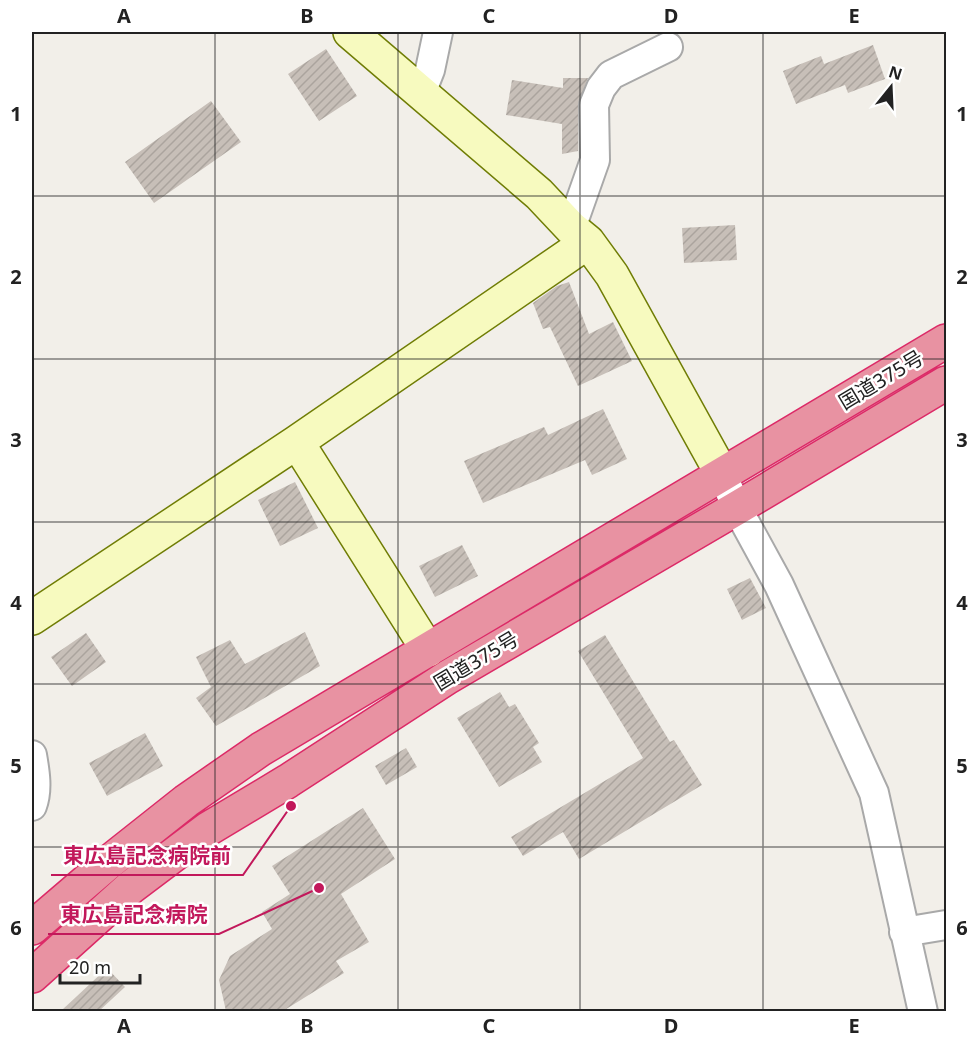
<svg xmlns="http://www.w3.org/2000/svg" width="978" height="1043" viewBox="0 0 978 1043" font-family="'Noto Sans','Noto Sans JP',sans-serif">
<defs>
<pattern id="building-hatch" width="6" height="6" patternUnits="userSpaceOnUse" patternTransform="scale(1.5)"><rect width="6" height="6" fill="#c7bfb8"/><path d="M-1 1l2-2M0 6l6-6M5 7l2-2" fill="none" stroke="#aba49e"/></pattern>
</defs>
<rect width="100%" height="100%" fill="#f2efe9"/>
<path fill="url(#building-hatch)" d="M 873,45 L 885,79 L 848,93 L 845,85 L 796,104 L 783,71 L 821,56 L 824,64 Z
M 326,49 L 357,96 L 319,121 L 288,74 Z
M 563,78 L 588,78 L 578,105 L 578,151 L 562,154 L 562,124 L 506,115 L 512,80 L 563,88 Z
M 211,101 L 241,142 L 154,203 L 125,162 Z
M 735,225 L 737,260 L 684,263 L 682,228 Z
M 569,282 L 589,334 L 613,322 L 632,361 L 578,386 L 550,327 L 543,329 L 533,303 L 557,286 Z
M 603,409 L 627,459 L 592,475 L 585,460 L 483,503 L 464,461 L 544,427 L 548,435 Z
M 295,482 L 318,528 L 280,546 L 258,500 Z
M 462,545 L 478,576 L 435,597 L 419,566 Z
M 750,578 L 766,608 L 742,620 L 727,589 Z
M 305,632 L 320,666 L 216,726 L 196,698 L 211,687 L 196,657 L 230,640 L 245,664 Z
M 86,633 L 106,662 L 72,686 L 51,657 Z
M 605,635 L 670,742 L 674,740 L 702,785 L 579,859 L 563,832 L 523,856 L 511,837 L 643,758 L 578,651 Z
M 500,692 L 509,707 L 515,704 L 539,743 L 533,747 L 542,762 L 499,787 L 457,718 Z
M 145,733 L 163,766 L 107,796 L 89,763 Z
M 406,748 L 417,767 L 386,785 L 375,766 Z
M 363,808 L 395,859 L 341,894 L 369,942 L 336,961 L 344,973 L 283,1011 L 226,1011 L 219,980 L 230,956 L 272,929 L 262,912 L 290,894 L 272,866 Z
M 107,968 L 125,987 L 99,1011 L 61,1011 Z"/>
<g fill="none" stroke-linecap="round" stroke-linejoin="round">
<defs>
<path id="street" d="M 421,93 L 430,70 L 438,32
M 571,228 L 595,160 L 594,105 L 601,88 L 611,75 L 668,47
M 722,474 L 737,508 L 779,585 L 874,793 L 923,1012
M 32,755 C 35,772 38,790 32,806
M 904,932 L 946,925"/>
<path id="secondary" d="M 350,32 L 539,194 L 571,228 L 588,242 L 612,275 L 722,474
M 297,442 L 428,650
M 32,618 L 297,442 L 588,242"/>
<path id="highway" d="M 32,928 L 109,862 L 186,801 L 261,749 L 946,341
M 32,976 L 131,887 L 208,829 L 288,781 L 448,677 L 737,508 L 946,383"/>
</defs>
<use href="#street" stroke="#a9a9a9" stroke-width="32"/>
<use href="#secondary" stroke="#707d05" stroke-width="36"/>
<use href="#highway" stroke="#dc2a67" stroke-width="36"/>
<use href="#street" stroke="#fff" stroke-width="28"/>
<use href="#secondary" stroke="#f7fabf" stroke-width="33"/>
<use href="#highway" stroke="#e892a2" stroke-width="33"/>
</g>
<path fill="none" stroke="#222" stroke-width="1.5" stroke-opacity="0.55" d="M 215,32 L 215,1012M 398,32 L 398,1012M 580,32 L 580,1012M 763,32 L 763,1012M 32,196 L 946,196M 32,359 L 946,359M 32,522 L 946,522M 32,684 L 946,684M 32,847 L 946,847"/>
<g text-anchor="middle" stroke-width="5" stroke-linejoin="round" paint-order="stroke">
<g font-size="20" fill="#222" stroke="#fff">
<text transform="translate(881 380) rotate(-31)" y="7">国道375号</text>
<text transform="translate(476 661) rotate(-31)" y="7">国道375号</text>
</g>
</g>
<path fill="none" stroke="#c2185b" stroke-width="2" d="M291 806L243 875H51M319 888L219 934H48"/>
<g fill="#c2185b" stroke="#fff" stroke-width="2">
<circle cx="291" cy="806" r="6"/>
<circle cx="319" cy="888" r="6"/>
</g>
<g font-size="21" text-anchor="middle" font-weight="bold" fill="#c2185b" stroke="#fff" stroke-width="5" stroke-linejoin="round" paint-order="stroke">
<text x="147" y="863">東広島記念病院前</text>
<text x="134" y="922">東広島記念病院</text>
</g>
<rect width="978" height="1043" fill="none" stroke="#ffffff" stroke-width="66"/>
<g transform="translate(891 87) rotate(18)" stroke="#ffffff" stroke-width="4.5" paint-order="stroke">
<path d="M0-4.5L10 22L0 15L-10 22Z" fill="#222222"/>
<text y="-9" font-size="16" font-weight="bold" text-anchor="middle" fill="#222222">N</text>
</g>
<path d="M60 974v9h80v-9" fill="none" stroke="#222222" stroke-width="3"/>
<text x="69" y="974" font-size="18" fill="#222222" stroke="#ffffff" stroke-width="4.5" paint-order="stroke">20 m</text>
<rect x="33" y="33" width="912" height="977" fill="none" stroke="#222" stroke-width="2"/>
<g font-size="20" text-anchor="middle" font-weight="bold" fill="#222">
<text x="124" y="23">A</text>
<text x="307" y="23">B</text>
<text x="489" y="23">C</text>
<text x="671" y="23">D</text>
<text x="854" y="23">E</text>
<text x="16" y="121">1</text>
<text x="962" y="121">1</text>
<text x="16" y="284">2</text>
<text x="962" y="284">2</text>
<text x="16" y="447">3</text>
<text x="962" y="447">3</text>
<text x="16" y="610">4</text>
<text x="962" y="610">4</text>
<text x="16" y="773">5</text>
<text x="962" y="773">5</text>
<text x="16" y="935">6</text>
<text x="962" y="935">6</text>
<text x="124" y="1033">A</text>
<text x="307" y="1033">B</text>
<text x="489" y="1033">C</text>
<text x="671" y="1033">D</text>
<text x="854" y="1033">E</text>
</g>
</svg>
